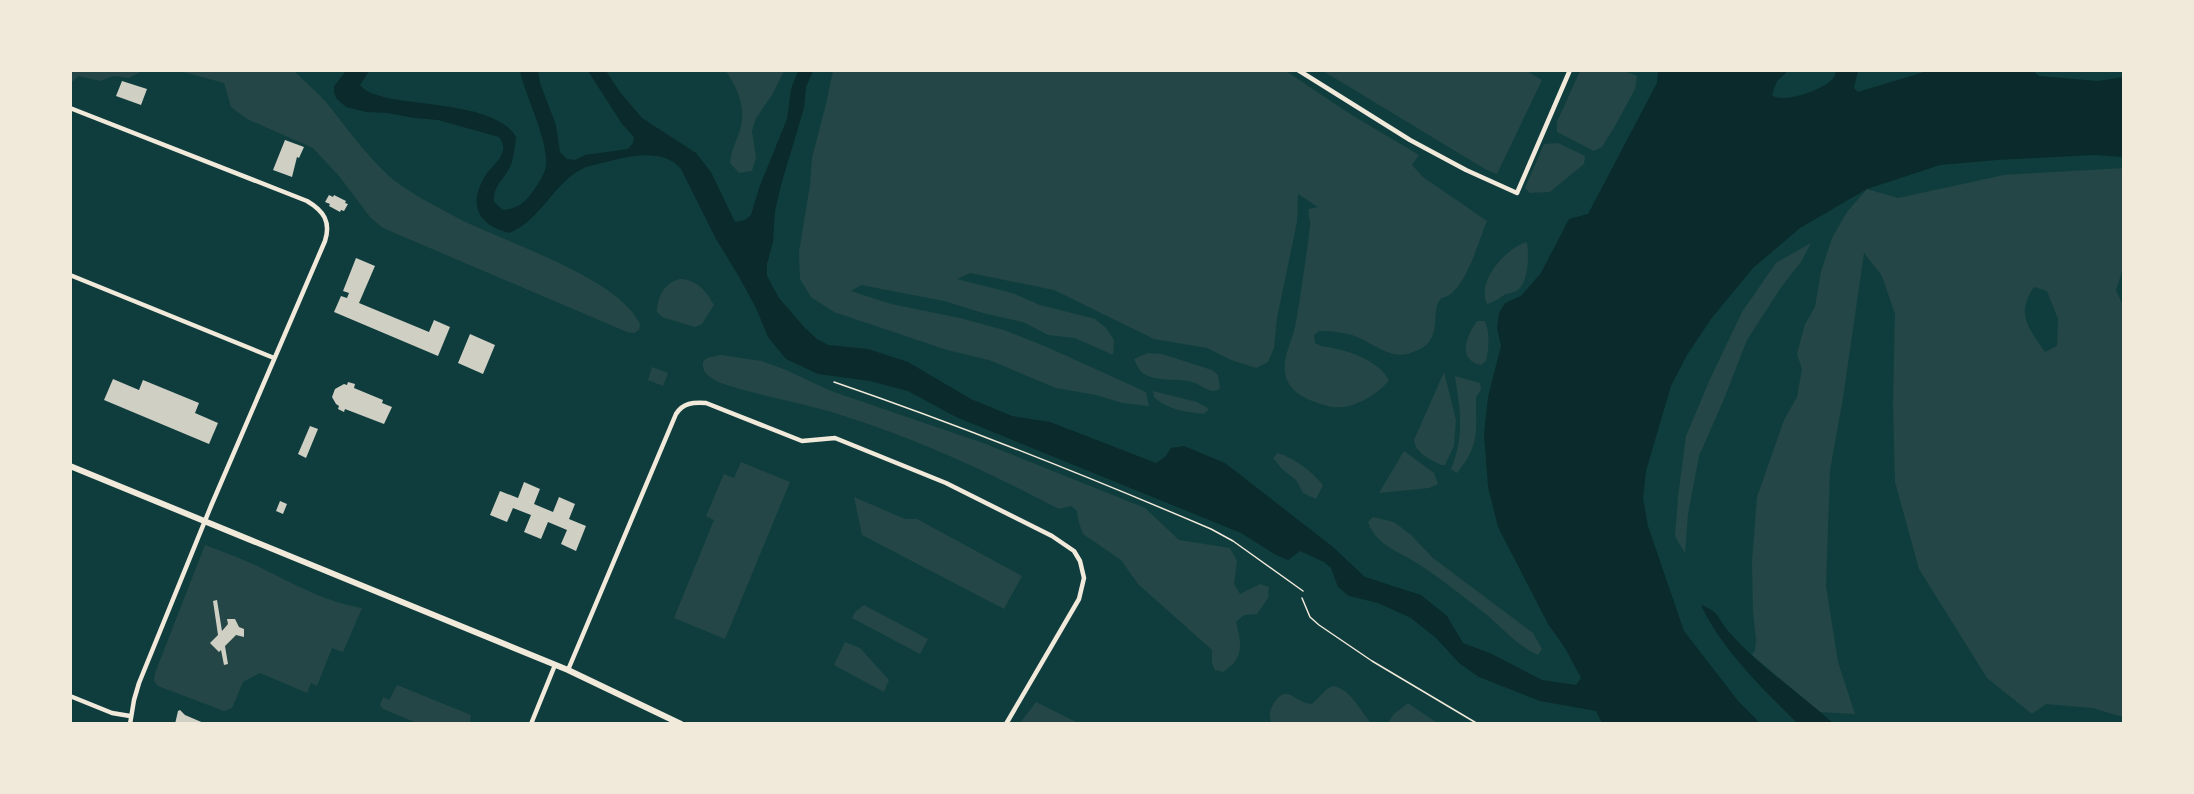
<svg xmlns="http://www.w3.org/2000/svg" width="2194" height="794" viewBox="0 0 2194 794" font-family="'Fira Sans Condensed',sans-serif">
<rect width="100%" height="100%" fill="#0f3d3e"/>
<path fill="#244646" fill-rule="evenodd" d="M 1525,70 L 1542,80 L 1497,174 L 1485,169 L 1323,71 Z
M 70,71 L 71,70 L 142,71 L 129,78 L 114,76 L 100,81 L 78,76 L 72,82 L 71,82 Z
M 180,71 L 294,71 C 304,81 316,91 326,102 C 346,127 365,154 388,175 C 405,191 434,205 454,216 C 502,242 617,276 640,324 L 639,330 L 634,333 L 627,332 L 383,228 L 370,217 L 339,176 L 313,148 L 247,119 L 231,107 L 224,83 Z
M 726,71 L 784,71 L 772,95 L 756,118 L 752,131 L 756,158 L 752,171 L 739,173 L 730,163 C 731,149 738,139 741,126 C 746,106 736,86 726,71 Z
M 833,71 L 1286,71 L 1350,114 L 1419,155 L 1412,165 L 1423,177 L 1487,221 C 1478,242 1464,296 1441,298 C 1431,311 1440,326 1429,342 C 1425,347 1419,350 1413,352 C 1392,361 1376,345 1357,337 C 1345,332 1332,331 1319,331 L 1314,335 L 1315,343 L 1321,346 C 1344,349 1378,359 1389,380 C 1379,394 1352,410 1333,407 C 1318,404 1294,397 1287,380 C 1280,362 1291,344 1295,327 C 1297,320 1297,312 1299,304 C 1303,278 1307,252 1310,226 C 1311,220 1307,215 1309,209 L 1318,207 L 1298,194 L 1297,222 L 1277,318 L 1274,348 L 1268,362 L 1256,368 L 1231,360 L 1207,348 L 1154,339 L 1054,290 L 970,273 L 957,279 L 1012,293 L 1040,305 L 1095,319 L 1106,328 L 1114,340 L 1113,355 L 1075,338 L 1048,335 L 1023,322 L 983,313 L 944,301 L 861,285 L 851,291 L 891,304 L 960,318 L 1004,330 L 1047,347 L 1146,392 L 1149,406 L 1122,403 L 1096,395 L 1056,388 L 989,360 L 947,350 L 834,312 L 811,297 L 800,279 L 799,252 L 810,185 L 812,158 L 826,104 Z
M 1580,71 L 1624,71 L 1637,76 L 1635,89 L 1615,126 L 1602,147 L 1594,151 L 1557,132 L 1557,122 Z
M 1558,143 L 1585,156 L 1584,164 L 1550,192 L 1530,193 L 1525,188 L 1544,144 Z
M 2123,168 L 2123,268 L 2116,290 L 2124,308 L 2123,717 L 2092,708 L 2046,704 L 2032,714 L 1987,678 L 1919,569 L 1895,482 L 1893,402 L 1895,314 L 1882,276 L 1864,253 L 1843,398 L 1830,470 L 1826,586 L 1838,662 L 1855,714 L 1820,712 L 1752,655 L 1755,650 L 1756,640 L 1753,611 L 1752,562 L 1757,497 L 1784,420 L 1797,397 L 1802,369 L 1797,354 L 1805,324 L 1815,307 L 1821,272 L 1832,238 L 1847,212 L 1867,189 L 1898,198 L 2004,175 ZM 2034,287 L 2047,291 L 2058,319 L 2057,346 L 2045,352 C 2029,328 2015,315 2034,287 Z
M 1527,242 C 1529,256 1529,280 1518,290 C 1514,293 1508,293 1504,295 C 1498,299 1495,302 1487,304 C 1476,281 1506,248 1527,242 Z
M 1811,243 L 1801,262 L 1782,286 L 1747,340 L 1724,399 L 1699,456 L 1688,514 L 1685,553 L 1675,536 L 1678,497 L 1686,436 L 1710,379 L 1742,312 L 1776,263 Z
M 680,279 C 698,280 706,291 714,305 L 702,324 L 695,327 L 662,317 L 657,312 C 657,297 665,282 680,279 Z
M 1477,321 L 1485,321 C 1490,333 1489,349 1486,361 L 1481,365 C 1456,360 1467,335 1477,321 Z
M 1148,353 L 1162,354 L 1212,370 L 1218,375 L 1220,389 C 1209,394 1205,387 1195,383 C 1179,377 1160,383 1144,374 C 1139,371 1137,365 1134,359 Z
M 721,355 L 761,361 L 786,370 L 831,391 L 983,443 L 1145,508 L 1179,540 L 1230,548 L 1237,561 L 1234,584 L 1240,594 L 1260,584 L 1269,587 L 1268,598 L 1257,614 L 1244,615 L 1236,622 C 1242,644 1244,659 1223,672 L 1215,670 L 1212,663 L 1212,650 L 1138,584 L 1121,560 L 1083,534 L 1079,523 L 1077,511 L 1071,506 L 1059,509 C 989,472 917,439 841,415 C 801,402 758,396 718,382 C 709,376 702,374 703,362 L 707,358 Z
M 652,367 L 668,373 L 663,386 L 648,380 Z
M 1444,372 L 1456,420 L 1454,446 L 1445,465 L 1441,465 C 1430,459 1415,453 1414,440 Z
M 1455,376 L 1480,383 L 1481,390 L 1476,397 C 1476,432 1480,445 1457,473 L 1451,469 C 1465,435 1460,410 1455,376 Z
M 1153,391 L 1197,402 L 1209,409 L 1204,414 C 1187,412 1167,410 1154,397 Z
M 1404,451 L 1434,473 L 1438,484 L 1429,488 L 1379,493 Z
M 1278,453 C 1296,459 1310,470 1323,485 L 1316,499 L 1303,493 L 1296,480 L 1282,469 L 1273,458 Z
M 741,462 L 790,482 L 725,639 L 674,618 L 714,520 L 706,516 L 724,474 L 734,478 Z
M 854,497 L 905,519 L 917,519 L 1022,576 L 1004,609 L 862,535 Z
M 1373,517 L 1394,522 L 1411,535 L 1433,558 L 1533,633 L 1542,649 L 1538,655 C 1518,646 1503,629 1487,615 C 1465,598 1443,580 1420,565 C 1401,552 1376,546 1368,522 Z
M 205,545 C 221,551 238,557 253,564 C 290,582 322,601 362,608 L 343,652 L 332,648 L 317,686 L 311,683 L 307,693 L 260,673 L 243,682 L 232,708 L 224,711 L 158,686 L 154,681 L 155,673 Z
M 864,605 L 928,639 L 920,654 L 852,618 L 855,612 Z
M 845,642 L 860,648 L 889,680 L 884,692 L 834,665 Z
M 397,685 L 471,715 L 470,723 L 417,723 L 383,709 L 380,705 L 383,697 L 389,700 Z
M 1333,686 C 1351,689 1360,711 1371,723 L 1272,724 C 1269,716 1269,712 1273,705 C 1287,681 1295,704 1312,704 L 1327,689 Z
M 1036,702 L 1078,723 L 1020,723 Z
M 1408,703 L 1437,723 L 1388,723 L 1394,714 Z"/>
<path fill="#0a2a2b" d="M 346,71 L 369,71 L 360,85 C 367,93 374,94 384,97 C 419,106 498,104 516,137 C 515,146 514,158 510,167 C 504,179 493,186 494,202 L 503,210 C 515,209 524,204 531,194 C 536,187 542,179 545,170 C 552,147 525,96 520,71 L 538,71 L 540,83 L 556,125 L 560,152 L 567,159 L 575,160 L 585,155 L 628,149 L 633,143 L 634,137 L 622,124 L 588,71 L 606,71 L 620,92 L 642,118 L 696,153 L 711,172 L 735,222 L 745,220 L 751,215 L 759,188 L 787,119 L 791,89 L 798,71 L 813,71 L 806,87 L 804,108 L 781,185 L 775,211 L 773,242 L 767,264 L 767,276 L 779,298 L 805,328 L 817,339 L 828,345 L 868,349 L 908,362 L 971,399 L 1012,416 L 1050,422 L 1156,463 L 1165,457 L 1171,448 L 1184,446 L 1225,463 L 1333,547 L 1365,577 L 1421,595 L 1447,616 L 1463,643 L 1492,654 L 1542,680 L 1576,685 L 1581,678 L 1565,648 L 1548,624 L 1498,527 L 1488,487 L 1484,434 L 1488,397 L 1501,346 L 1497,328 L 1499,313 L 1505,303 L 1521,296 L 1541,273 L 1569,219 L 1588,214 L 1657,83 L 1658,71 L 1787,71 L 1786,73 L 1777,81 L 1772,95 C 1782,104 1817,91 1828,83 C 1833,80 1835,76 1836,71 L 1858,71 L 1854,88 L 1858,92 L 1927,71 L 2037,71 L 2035,73 L 2039,76 L 2098,81 L 2123,77 L 2124,157 L 2094,155 L 1997,160 L 1940,165 L 1867,189 L 1800,228 L 1753,268 L 1711,319 L 1687,355 L 1671,386 L 1646,471 L 1643,498 L 1648,526 L 1684,631 L 1739,702 L 1760,723 L 1602,723 L 1596,711 L 1540,701 L 1479,677 L 1459,663 L 1436,638 L 1411,618 L 1378,603 L 1349,596 L 1338,587 L 1331,568 L 1324,562 L 1300,551 L 1288,560 L 1276,555 L 1241,533 L 956,417 L 908,391 L 870,381 L 818,374 L 786,359 L 768,337 L 756,308 L 738,275 L 716,239 L 681,169 C 659,143 614,161 586,167 C 554,181 541,221 509,233 C 475,224 468,202 487,173 C 493,166 501,159 503,150 C 504,145 502,141 499,137 L 438,120 L 414,118 L 387,113 L 366,112 L 346,107 L 336,98 L 334,92 L 334,86 Z
M 1701,605 C 1721,612 1717,619 1730,633 C 1760,667 1799,693 1833,723 L 1797,723 C 1762,688 1722,650 1701,605 Z"/>
<path fill="#cfcfc3" d="M 122,81 L 147,89 L 141,105 L 116,96 Z
M 285,140 L 304,147 L 299,158 L 297,157 L 292,177 L 273,170 Z
M 329,195 L 333,197 L 334,195 L 346,201 L 345,203 L 348,204 L 344,211 L 341,210 L 340,212 L 329,206 L 330,204 L 325,202 Z
M 356,258 L 375,266 L 359,303 L 429,332 L 434,320 L 450,327 L 438,356 L 334,312 L 341,296 L 347,298 L 349,293 L 343,291 Z
M 470,334 L 495,345 L 483,374 L 458,363 Z
M 113,379 L 139,390 L 143,380 L 199,403 L 195,413 L 218,423 L 209,444 L 104,400 Z
M 348,382 L 355,384 L 354,388 L 383,400 L 382,403 L 392,407 L 384,424 L 345,409 L 344,412 L 338,409 L 339,406 L 336,404 L 332,397 L 335,389 L 344,384 L 347,385 Z
M 310,426 L 318,429 L 306,458 L 298,454 Z
M 524,482 L 540,489 L 534,504 L 553,512 L 559,497 L 575,504 L 569,519 L 586,526 L 576,551 L 561,544 L 567,530 L 548,522 L 541,539 L 524,532 L 531,515 L 513,508 L 507,522 L 490,515 L 500,491 L 518,498 Z
M 280,501 L 287,504 L 283,514 L 276,511 Z
M 217,600 L 222,631 L 228,624 L 227,619 L 235,619 L 239,627 L 244,629 L 244,637 L 236,635 L 225,646 L 228,664 L 224,665 L 221,650 L 219,652 L 210,643 L 218,635 L 213,601 Z
M 180,710 L 185,715 L 206,724 L 175,724 L 178,711 Z"/>
<g fill="none" stroke-linecap="round" stroke-linejoin="round">
<path stroke="#f1e9da" stroke-width="1.5" d="M 834,382 C 962,426 1087,476 1211,529 L 1233,541 L 1303,591
M 1302,598 L 1310,617 L 1319,625 L 1372,661 L 1478,724"/>
<path stroke="#f1e9da" stroke-width="4.5" d="M 1298,70 L 1410,140 L 1466,170 L 1517,193 L 1570,70
M 70,108 L 307,201 C 324,211 331,222 325,241 L 211,506 L 139,683 L 134,700 L 130,724
M 70,275 L 274,358
M 568,670 L 676,414 C 683,403 693,402 706,403 L 802,441 L 835,438 L 946,483 L 1052,536 L 1074,551 L 1080,561 L 1084,578 L 1079,599 L 1006,724
M 70,696 L 112,713 L 130,716
M 531,724 L 555,665"/>
<path stroke="#f1e9da" stroke-width="6" d="M 70,466 L 568,670 L 681,724"/>
</g>
<rect width="2194" height="794" fill="none" stroke="#f1e9da" stroke-width="144"/>
</svg>
